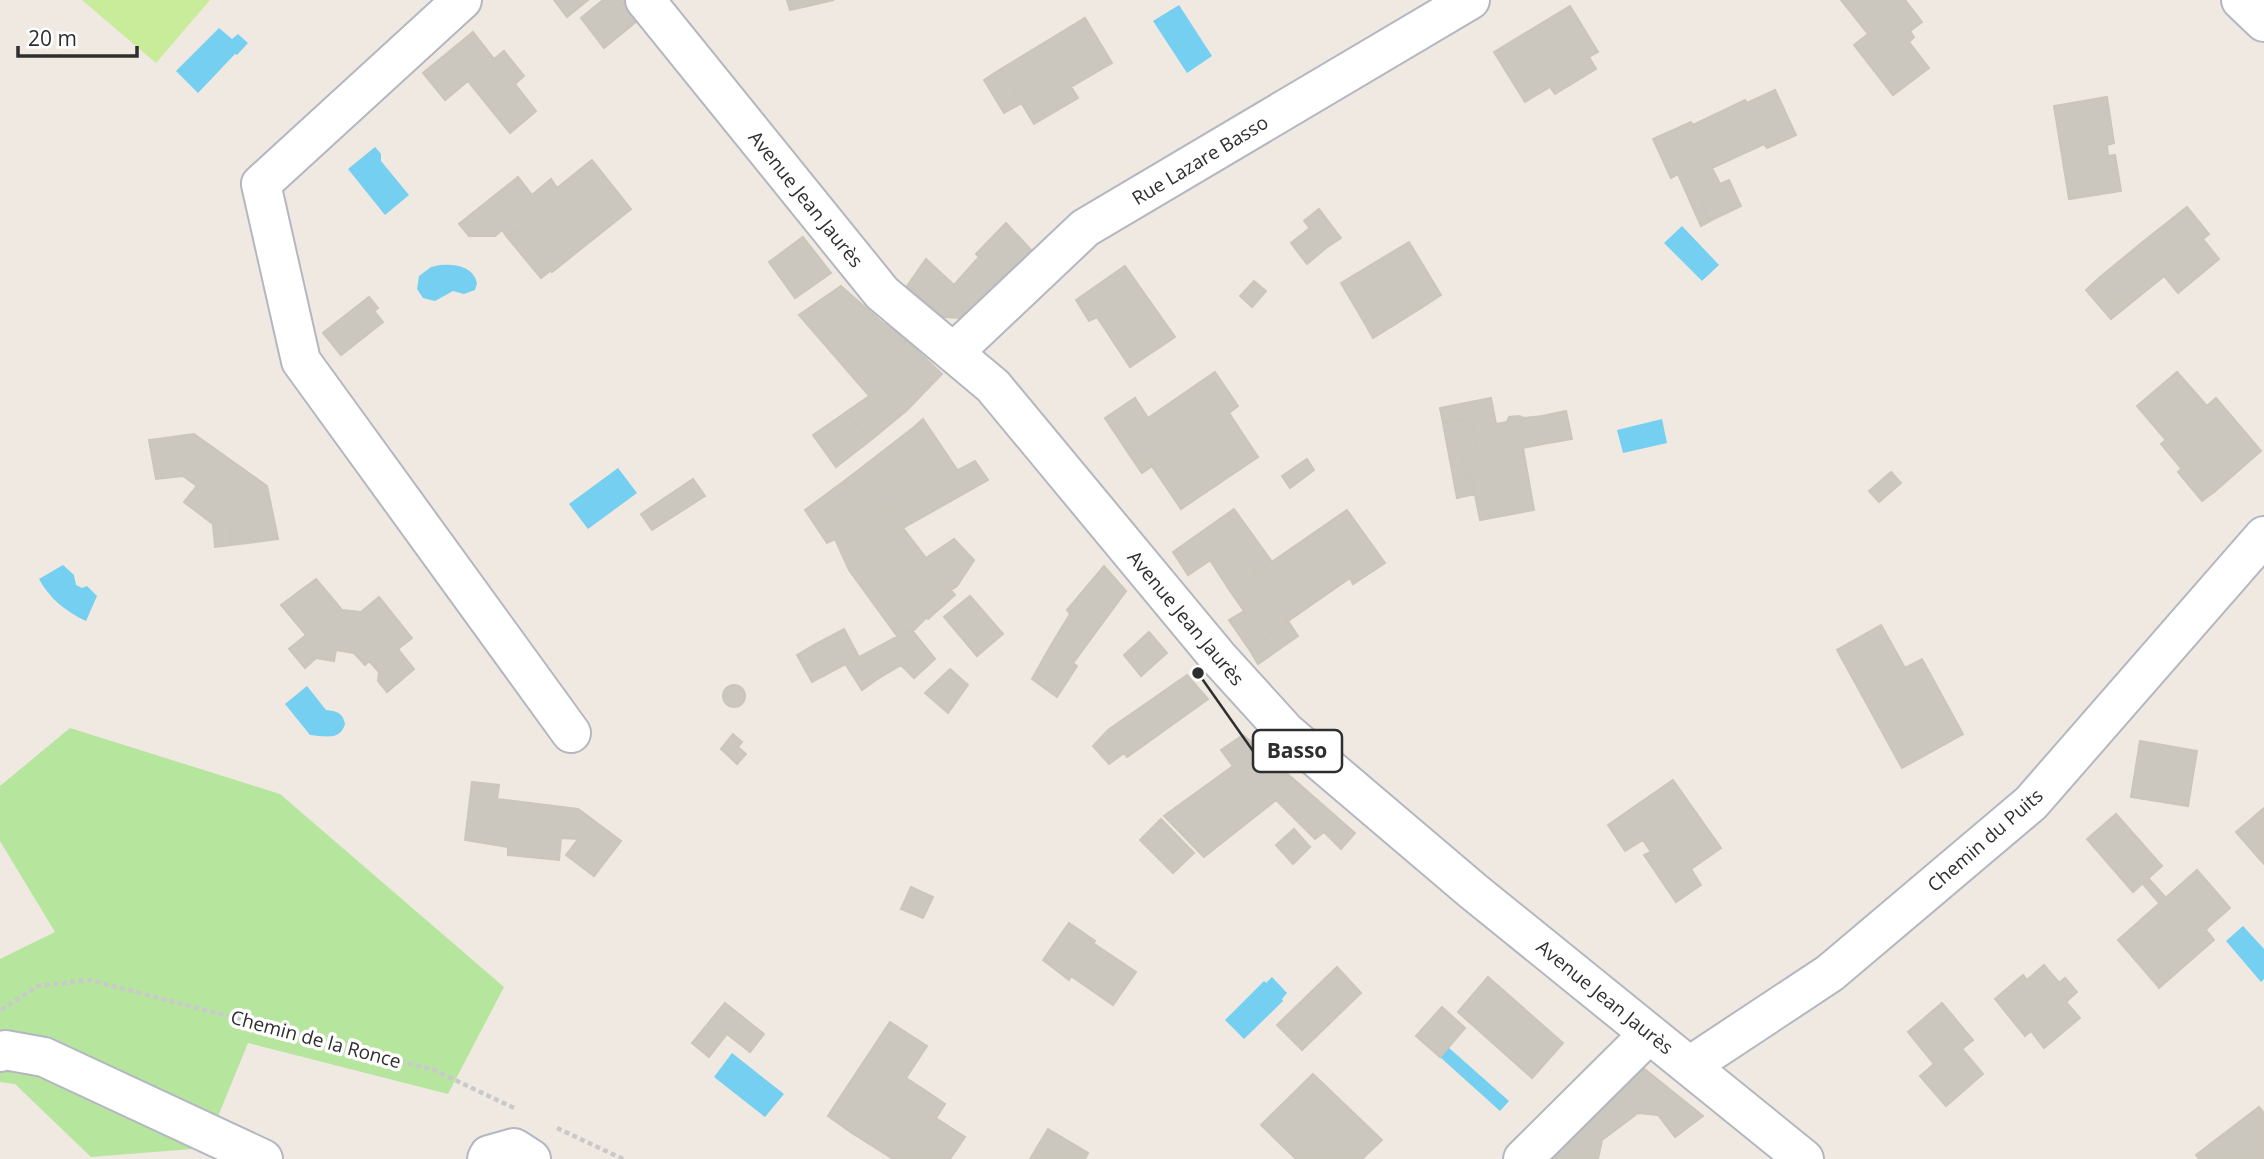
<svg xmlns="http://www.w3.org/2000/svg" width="2264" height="1159" viewBox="0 0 2264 1159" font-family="'Open Sans',sans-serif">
<rect width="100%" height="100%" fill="#efe9e1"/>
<path fill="#b6e59e" d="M 70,728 L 280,794 L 504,987 L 448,1094 L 248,1043 L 205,1148 L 91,1157 L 15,1084 L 0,1082 L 0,959 L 55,932 L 0,841 L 0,786 Z"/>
<path fill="#c9ec9a" d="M 82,0 L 210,0 L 156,63 Z"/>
<path fill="#75cff0" d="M 1179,5 L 1212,56 L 1187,73 L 1153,21 Z
M 219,28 L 232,39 L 238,34 L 248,43 L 237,55 L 235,54 L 198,93 L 176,71 Z
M 375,147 L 381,154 L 381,161 L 409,195 L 385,215 L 348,169 Z
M 1682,226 L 1719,265 L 1702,281 L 1664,243 Z
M 440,265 C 455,264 473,266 477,283 L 475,290 L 464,294 L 453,291 L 435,301 L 423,298 L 417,289 L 419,276 L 431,267 Z
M 1662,419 L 1667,443 L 1623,453 L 1617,430 Z
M 618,468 L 637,493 L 588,529 L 569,504 Z
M 63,565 L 74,575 L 76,585 L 82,588 L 87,586 L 97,596 L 86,621 C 65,611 50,599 39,579 Z
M 307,686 L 326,710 C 337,711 343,713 345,724 C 340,741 325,736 310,735 L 285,704 Z
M 2243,926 L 2264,949 L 2264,979 L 2261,982 L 2226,941 Z
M 1272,977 L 1287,993 L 1282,999 L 1283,1001 L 1244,1039 L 1225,1020 L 1264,981 L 1266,983 Z
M 1448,1047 L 1509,1101 L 1500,1111 L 1440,1057 Z
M 732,1053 L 784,1094 L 765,1117 L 714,1077 Z"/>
<path fill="#cbc7bf" stroke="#cbc5ba" stroke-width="2" d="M 554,0 L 588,0 L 567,17 Z
M 603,0 L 622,0 L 637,21 L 604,48 L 581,18 Z
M 787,0 L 834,0 L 790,10 Z
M 1841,0 L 1905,0 L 1922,22 L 1910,31 L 1914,37 L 1909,42 L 1929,68 L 1893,95 L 1854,45 L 1868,34 Z
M 1570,6 L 1598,52 L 1589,57 L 1596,69 L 1555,94 L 1550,87 L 1525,102 L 1494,52 Z
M 1085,18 L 1106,53 L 1065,77 L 1078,98 L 1034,124 L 1001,69 Z
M 473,32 L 494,59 L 504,51 L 524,76 L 515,84 L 536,111 L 510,133 L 468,81 L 445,100 L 423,73 Z
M 1106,53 L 1112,63 L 1071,87 L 1065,77 Z
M 1001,69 L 1022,103 L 1004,113 L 984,80 Z
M 1775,90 L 1796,135 L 1767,148 L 1764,144 L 1712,168 L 1720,184 L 1729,180 L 1741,206 L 1710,221 L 1698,195 L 1689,199 L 1678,174 L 1671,178 L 1653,139 L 1691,122 L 1693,125 L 1745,100 L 1747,103 Z
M 2107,97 L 2114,143 L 2107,145 L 2108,156 L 2115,155 L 2121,191 L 2069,199 L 2054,106 Z
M 592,160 L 631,209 L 552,272 L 517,229 L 507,237 L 502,230 L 495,236 L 469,236 L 459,224 L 518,177 L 532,195 L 551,179 L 557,188 Z
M 1698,195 L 1710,221 L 1701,226 L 1689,199 Z
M 2187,207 L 2209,234 L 2203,239 L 2219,259 L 2178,293 L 2139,245 Z
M 1319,209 L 1341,238 L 1326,248 L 1304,221 Z
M 1006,223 L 1032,251 L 961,318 L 943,317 L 907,286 L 926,259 L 954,285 L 979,257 L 976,254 Z
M 1310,228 L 1326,248 L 1307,264 L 1291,243 Z
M 517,229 L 551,270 L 541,278 L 507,237 Z
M 803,237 L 831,273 L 795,298 L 769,262 Z
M 1409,242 L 1441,295 L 1418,310 L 1414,302 L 1368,329 L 1341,283 Z
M 2139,245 L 2159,270 L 2119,303 L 2099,278 Z
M 1125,266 L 1175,337 L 1130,367 L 1097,317 L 1089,321 L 1076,300 Z
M 2159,270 L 2164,276 L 2111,319 L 2086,290 L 2099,278 L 2119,303 Z
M 1254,281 L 1266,291 L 1252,307 L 1240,296 Z
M 841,286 L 885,325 L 887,323 L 907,341 L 883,365 L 895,378 L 870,397 L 799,315 Z
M 369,297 L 378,308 L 374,311 L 383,322 L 341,355 L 323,333 Z
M 1414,302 L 1418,310 L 1373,338 L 1368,329 Z
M 907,341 L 942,374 L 906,411 L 871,440 L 845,413 L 895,378 L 883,365 Z
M 1215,372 L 1238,406 L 1229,413 L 1258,457 L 1181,509 L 1145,456 L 1135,463 L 1105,418 L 1135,398 L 1148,418 Z
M 2177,372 L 2207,406 L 2216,398 L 2261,451 L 2214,492 L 2188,462 L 2181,468 L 2161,444 L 2166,440 L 2137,406 Z
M 1491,398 L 1496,424 L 1507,422 L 1509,417 L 1519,416 L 1524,418 L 1542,416 L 1548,443 L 1523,448 L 1534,510 L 1480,520 L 1471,475 L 1465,476 L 1462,457 L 1478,454 L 1471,418 L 1443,423 L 1440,408 Z
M 1566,411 L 1572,439 L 1548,443 L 1542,416 Z
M 845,413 L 871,440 L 836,467 L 813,435 Z
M 1471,418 L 1478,454 L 1462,457 L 1465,476 L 1471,475 L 1475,494 L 1457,498 L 1443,423 Z
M 923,419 L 958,471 L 947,476 L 913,428 Z
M 913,428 L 947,476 L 975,461 L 988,480 L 903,528 L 888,505 L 869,518 L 843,482 Z
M 194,434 L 267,486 L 278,539 L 232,545 L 228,517 L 221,514 L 213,524 L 184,502 L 197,486 L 183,476 L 156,479 L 149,440 Z
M 1145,456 L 1152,466 L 1142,473 L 1135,463 Z
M 1307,459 L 1314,470 L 1290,488 L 1282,476 Z
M 2188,462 L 2214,492 L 2202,501 L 2178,472 Z
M 1891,472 L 1901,483 L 1879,502 L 1869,491 Z
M 693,479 L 705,496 L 652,530 L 641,514 Z
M 843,482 L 869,518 L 888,505 L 903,528 L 873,549 L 903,587 L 876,607 L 849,570 L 835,539 L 827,543 L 805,510 Z
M 1234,509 L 1272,562 L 1256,573 L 1220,519 Z
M 1347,510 L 1385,563 L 1353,584 L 1350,578 L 1288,621 L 1256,573 Z
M 221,514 L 228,517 L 232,545 L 215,547 L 213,524 Z
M 1220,519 L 1236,543 L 1188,575 L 1173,552 Z
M 903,528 L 926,558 L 897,579 L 873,549 Z
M 954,539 L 974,560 L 957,586 L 951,590 L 926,558 Z
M 1236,543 L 1256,573 L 1230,591 L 1210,560 Z
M 926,558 L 955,595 L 928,619 L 897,579 Z
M 1104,566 L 1126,591 L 1073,663 L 1050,647 L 1070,614 L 1067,610 Z
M 1256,573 L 1288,621 L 1249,649 L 1229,620 L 1244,611 L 1230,591 Z
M 316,579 L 342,610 L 361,612 L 379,597 L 412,638 L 398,649 L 414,669 L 387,692 L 378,681 L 379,672 L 369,661 L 365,665 L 354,653 L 336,650 L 334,661 L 316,658 L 305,668 L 289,649 L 306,635 L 281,605 Z
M 903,587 L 927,617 L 913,631 L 911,629 L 897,636 L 876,607 Z
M 970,596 L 1003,634 L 977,656 L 944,617 Z
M 1288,621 L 1298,636 L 1258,664 L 1249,649 Z
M 1881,625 L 1905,668 L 1922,659 L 1963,734 L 1902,768 L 1837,650 Z
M 844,629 L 859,657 L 829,673 L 814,645 Z
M 911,629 L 935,659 L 914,678 L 901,665 L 876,680 L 861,656 Z
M 1149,632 L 1167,653 L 1141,676 L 1124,655 Z
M 814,645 L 829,673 L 812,682 L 797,655 Z
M 1050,647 L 1077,666 L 1057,697 L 1032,679 Z
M 861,656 L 876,680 L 862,690 L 846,665 Z
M 950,669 L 968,685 L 948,713 L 925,693 Z
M 1187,675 L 1208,699 L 1127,757 L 1108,730 Z
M723 696a11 11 0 1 1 22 0a11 11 0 1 1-22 0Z
M 1108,730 L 1124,753 L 1109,764 L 1093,746 Z
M 733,734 L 742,742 L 738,747 L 746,754 L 737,764 L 721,749 Z
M 1243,735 L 1258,748 L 1233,766 L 1221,750 Z
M 2140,741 L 2197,751 L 2188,806 L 2131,797 Z
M 1258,748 L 1355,833 L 1341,849 L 1324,832 L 1315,839 L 1276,800 L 1204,857 L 1164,816 Z
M 1673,780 L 1721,848 L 1691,869 L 1701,885 L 1676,902 L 1644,855 L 1651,852 L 1643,840 L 1625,851 L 1608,825 Z
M 472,782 L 499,785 L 497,799 L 578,809 L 593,820 L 578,839 L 561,838 L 559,860 L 508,855 L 508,847 L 465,840 Z
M 2264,808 L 2264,864 L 2236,832 Z
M 2116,814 L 2162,866 L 2133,892 L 2087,839 Z
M 1161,819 L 1194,853 L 1173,873 L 1140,840 Z
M 593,820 L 621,841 L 594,876 L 566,855 Z
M 1294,829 L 1310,847 L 1293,864 L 1276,845 Z
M 2197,870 L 2230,908 L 2178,954 L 2183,960 L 2156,984 L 2118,940 Z
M 2148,878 L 2166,898 L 2160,904 L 2143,884 Z
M 911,887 L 933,897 L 923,918 L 901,909 Z
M 1069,923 L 1095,941 L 1093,943 L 1136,972 L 1113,1005 L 1071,976 L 1069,980 L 1043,960 Z
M 2206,930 L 2214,940 L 2159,988 L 2156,984 L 2183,960 L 2178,954 Z
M 2044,965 L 2059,983 L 2065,978 L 2077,992 L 2066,1002 L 2080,1018 L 2044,1048 L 2031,1031 L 2025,1036 L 1995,999 L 2023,975 L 2027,980 Z
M 1337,967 L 1361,993 L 1302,1050 L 1277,1025 Z
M 1488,977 L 1563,1043 L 1532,1078 L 1458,1012 Z
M 725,1003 L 764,1034 L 750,1052 L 727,1034 L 709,1057 L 692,1043 Z
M 1942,1003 L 1973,1040 L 1962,1049 L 1983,1074 L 1946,1106 L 1920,1076 L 1934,1064 L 1908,1032 Z
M 1442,1007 L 1465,1028 L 1440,1057 L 1416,1036 Z
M 890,1022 L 927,1046 L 906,1078 L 926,1091 L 916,1105 L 965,1137 L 950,1159 L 893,1159 L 852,1133 L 864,1115 L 839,1099 Z
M 1642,1067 L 1703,1116 L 1675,1137 L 1658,1115 L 1638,1113 L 1602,1140 L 1598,1159 L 1542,1159 Z
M 1313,1074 L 1382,1140 L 1362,1159 L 1296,1159 L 1261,1125 Z
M 926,1091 L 945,1104 L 936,1118 L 916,1105 Z
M 839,1099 L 864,1115 L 852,1133 L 828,1116 Z
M 2259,1107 L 2264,1113 L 2264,1159 L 2199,1159 L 2196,1155 Z
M 1048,1129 L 1088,1153 L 1085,1159 L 1030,1159 Z"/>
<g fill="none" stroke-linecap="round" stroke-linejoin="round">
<defs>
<path id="street" d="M 462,0 L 261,184 L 301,361 L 571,733
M 2241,0 L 2264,22
M 954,352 L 1085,228 L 1470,0
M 0,1052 L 5,1050 L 44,1057 L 263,1159
M 1691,1065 L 1830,973 L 2031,803 L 2264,536
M 487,1159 L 489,1155 L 514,1148 L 531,1159
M 1523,1159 L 1649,1034"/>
<path id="secondary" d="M 645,0 L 882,293 L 993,386 L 1217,656 L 1286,732 L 1473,891 L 1804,1159"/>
</defs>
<use href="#street" stroke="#b4b7c1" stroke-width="42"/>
<use href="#secondary" stroke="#b4b7c1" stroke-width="42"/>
<path stroke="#c9c9c9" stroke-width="4.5" stroke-dasharray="5 3.5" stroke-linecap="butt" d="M 1,1010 L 38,986 L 90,980 L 434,1070 L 514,1108
M 557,1128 L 623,1159"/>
<use href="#street" stroke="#fff" stroke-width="38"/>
<use href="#secondary" stroke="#fff" stroke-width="38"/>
</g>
<g text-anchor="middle" stroke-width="7" stroke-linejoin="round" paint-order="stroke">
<g font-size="19" fill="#2e2e2e" stroke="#fff">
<text transform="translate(1200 160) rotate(-31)" y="7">Rue Lazare Basso</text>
<text transform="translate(806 199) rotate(51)" y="7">Avenue Jean Jaurès</text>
<text transform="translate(1186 618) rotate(50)" y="7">Avenue Jean Jaurès</text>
<text transform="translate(1985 840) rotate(-41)" y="7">Chemin du Puits</text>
<text transform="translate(1605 997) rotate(39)" y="7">Avenue Jean Jaurès</text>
<text transform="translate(316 1039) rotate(15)" y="7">Chemin de la Ronce</text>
</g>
</g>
<path fill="none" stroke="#2e2e2e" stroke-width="2.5" d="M1198 673L1253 751"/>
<circle fill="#2e2e2e" stroke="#fff" stroke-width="2.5" cx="1198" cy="673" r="7"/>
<rect fill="#fff" stroke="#2e2e2e" stroke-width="2.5" x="1253" y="730" width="89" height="42" rx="7"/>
<g font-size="21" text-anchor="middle" font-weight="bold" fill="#2e2e2e">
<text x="1297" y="758">Basso</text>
</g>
<path d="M18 46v10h119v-10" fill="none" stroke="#2e2e2e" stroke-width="3.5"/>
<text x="28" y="46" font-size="21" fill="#2e2e2e" stroke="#ffffff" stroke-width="5" paint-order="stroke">20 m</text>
</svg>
